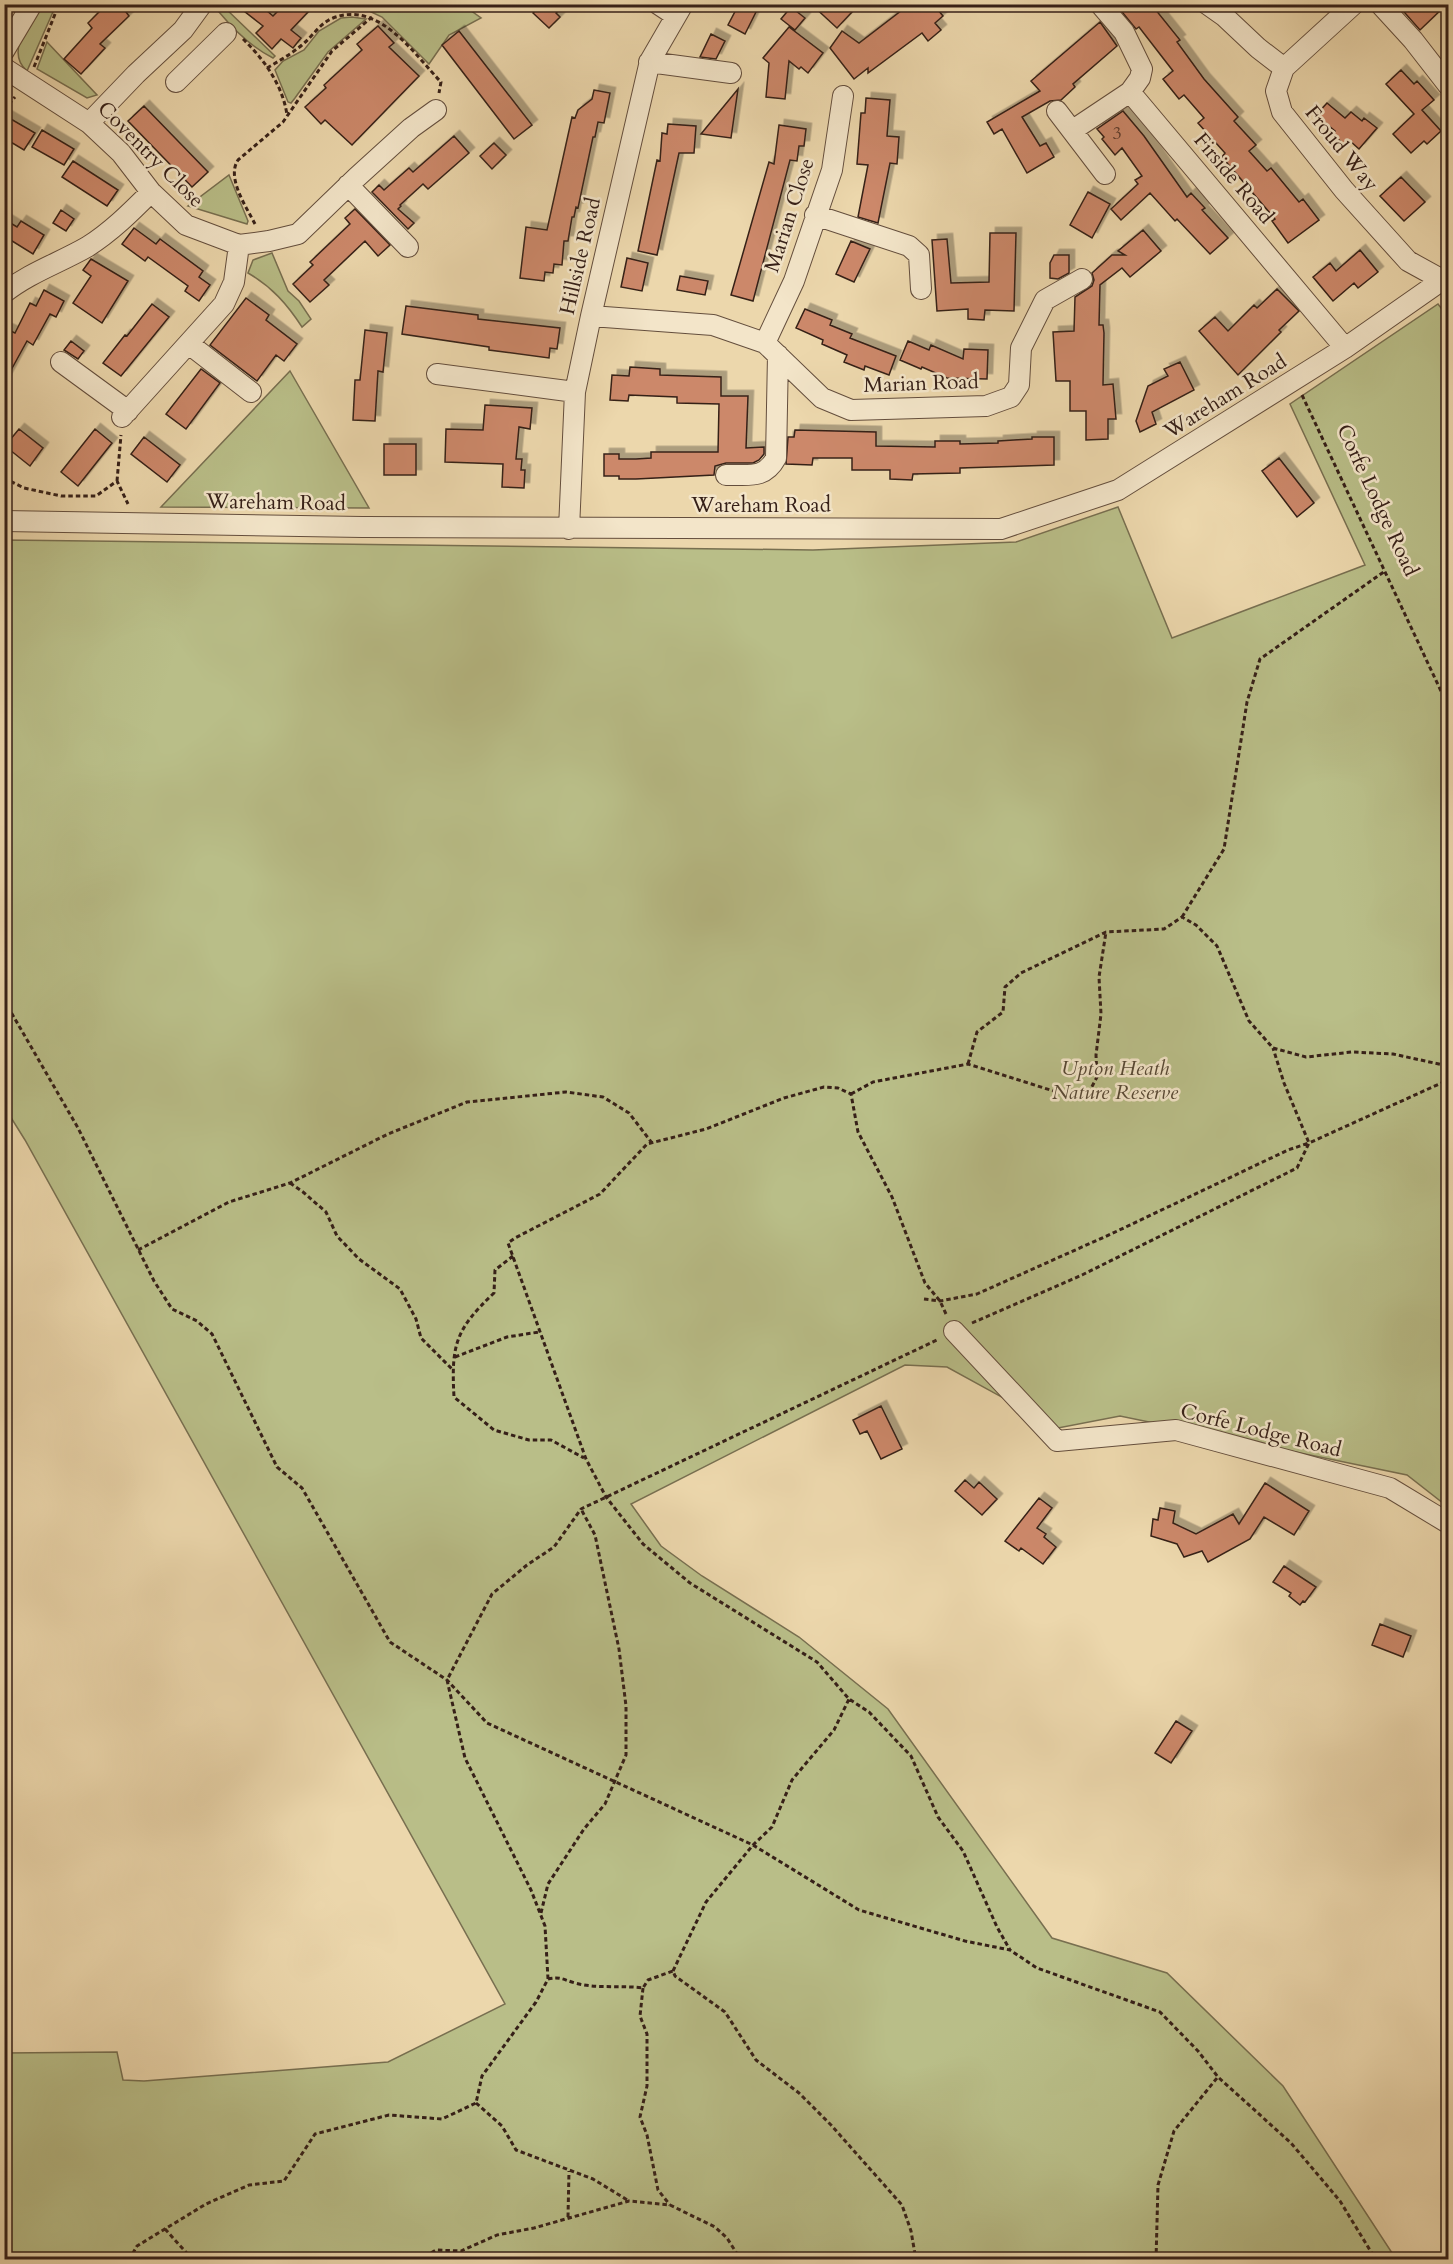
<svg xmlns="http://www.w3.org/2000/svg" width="1453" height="2264" viewBox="0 0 1453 2264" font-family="Cardo,serif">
<defs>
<filter id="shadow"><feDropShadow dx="5.5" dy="-5.5" stdDeviation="0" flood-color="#0004"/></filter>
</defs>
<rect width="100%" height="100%" fill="#ecd7ac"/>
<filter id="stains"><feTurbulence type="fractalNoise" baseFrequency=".00333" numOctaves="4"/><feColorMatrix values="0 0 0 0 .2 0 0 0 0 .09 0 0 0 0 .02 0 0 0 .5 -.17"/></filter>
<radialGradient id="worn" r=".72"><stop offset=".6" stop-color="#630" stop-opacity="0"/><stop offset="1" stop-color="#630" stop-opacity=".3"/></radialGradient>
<path fill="#b9be88" stroke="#786f50" stroke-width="1.5" d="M 41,5 L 56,5 L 27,71 C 5,52 29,24 41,5 Z
M 338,5 L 463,5 L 481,18 L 449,35 L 429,64 L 382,17 L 365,9 L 340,10 Z
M 224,7 L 275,56 L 273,58 C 253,48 234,30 219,12 Z
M 352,17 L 366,19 L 328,52 L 295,98 L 291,103 L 288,102 L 275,70 L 283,61 L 304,50 L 319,31 L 341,18 Z
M 47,42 L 97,95 L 87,98 L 37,69 Z
M 229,175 L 248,221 L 247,224 L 188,206 Z
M 272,253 L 288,291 L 299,301 L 311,319 L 302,327 C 287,304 272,287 248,273 L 253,260 Z
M 1438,304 L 1448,317 L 1448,1507 L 1407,1475 L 1120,1416 L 1058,1428 L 947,1367 L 905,1365 L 631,1504 L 661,1546 L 702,1576 L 799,1637 L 888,1709 L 1052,1938 L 1167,1973 L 1283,2086 L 1396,2259 L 5,2259 L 5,2053 L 117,2052 L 123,2080 L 144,2081 L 388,2062 L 505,2004 L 25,1140 L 5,1108 L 5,540 L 813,550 L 1016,542 L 1118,507 L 1172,638 L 1365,565 L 1290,404 Z
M 290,371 L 369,508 L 161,507 Z"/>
<path fill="#cc886a" stroke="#362018" stroke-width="1.5" filter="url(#shadow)" d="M 107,4 L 132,4 L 126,12 L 129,16 L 100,44 L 105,48 L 81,74 L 64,59 L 92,28 L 88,23 Z
M 235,4 L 259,4 L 273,16 L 285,4 L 303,4 L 309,11 L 291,30 L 301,38 L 293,48 L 281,39 L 272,49 L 256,33 L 263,26 Z
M 541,4 L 565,4 L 556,13 L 560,17 L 549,28 L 533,13 Z
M 739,4 L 760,4 L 745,34 L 728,25 Z
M 811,4 L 844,4 L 852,12 L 837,28 Z
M 910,4 L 933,4 L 943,16 L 935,23 L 941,30 L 928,41 L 922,33 L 868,73 L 868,68 L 854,79 L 830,48 L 842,31 L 859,43 Z
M 1120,4 L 1151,4 L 1180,40 L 1177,42 L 1204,79 L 1238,117 L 1234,121 L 1256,145 L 1249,151 L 1267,171 L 1271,168 L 1299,202 L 1303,199 L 1319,220 L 1288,243 L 1272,221 L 1275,219 L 1222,157 L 1225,153 L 1198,123 L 1204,118 L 1184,95 L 1179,99 L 1163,79 L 1173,71 L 1139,27 L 1136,29 L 1118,7 Z
M 1397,4 L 1447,4 L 1420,30 Z
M 791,7 L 805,18 L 795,30 L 781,19 Z
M 1100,22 L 1117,46 L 1073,84 L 1075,87 L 1061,100 L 1050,101 L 1022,117 L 1040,146 L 1046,143 L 1054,157 L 1027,173 L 1002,129 L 994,134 L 987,122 L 1040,91 L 1031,81 Z
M 378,26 L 394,43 L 389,47 L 419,76 L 352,145 L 325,120 L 321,124 L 305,107 L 326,88 L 324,85 L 362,50 L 357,44 Z
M 789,27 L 823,53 L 808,73 L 801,67 L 799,69 L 789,61 L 785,99 L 766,97 L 769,63 L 763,58 Z
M 459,31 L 532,125 L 514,139 L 442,45 Z
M 711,34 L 725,41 L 716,59 L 700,57 Z
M 1401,70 L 1414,84 L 1417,81 L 1434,100 L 1422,110 L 1441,131 L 1427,144 L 1424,141 L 1411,153 L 1393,134 L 1414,114 L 1386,84 Z
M 738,89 L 731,138 L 701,134 Z
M 594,90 L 610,93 L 604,123 L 598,122 L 595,137 L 593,137 L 578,208 L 576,207 L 574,217 L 572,217 L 568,241 L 564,241 L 562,265 L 554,264 L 553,273 L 545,272 L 544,281 L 520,278 L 526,227 L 547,230 L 572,117 L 575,118 L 578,110 L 592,99 Z
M 866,98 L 890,100 L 887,136 L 899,137 L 897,164 L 890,163 L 878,223 L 858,217 L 868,165 L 857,164 L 861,113 L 865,113 Z
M 1327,103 L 1345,118 L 1351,112 L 1362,121 L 1364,118 L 1377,128 L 1359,149 L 1349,140 L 1345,145 L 1332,134 L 1335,131 L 1316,115 Z
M 144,106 L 208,172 L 192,187 L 128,121 Z
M 1123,111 L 1144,136 L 1187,197 L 1191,193 L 1205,208 L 1202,210 L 1228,238 L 1210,254 L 1177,219 L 1175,221 L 1150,193 L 1121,220 L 1111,209 L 1138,184 L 1135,180 L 1142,176 L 1122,148 L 1115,155 L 1102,139 L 1104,137 L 1097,129 Z
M 4,115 L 35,133 L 24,150 L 4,138 Z
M 668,124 L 696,126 L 694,153 L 679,153 L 657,255 L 638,251 L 657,160 L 660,161 L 662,133 L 667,134 Z
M 779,125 L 806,129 L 804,146 L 799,146 L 797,161 L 790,160 L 753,301 L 731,295 L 769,162 L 774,164 Z
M 42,130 L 74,149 L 64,165 L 32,147 Z
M 454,136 L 469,153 L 428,189 L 423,184 L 400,205 L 401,206 L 398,209 L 414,223 L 408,229 L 372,192 L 379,185 L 384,190 L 409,168 L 413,172 Z
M 494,143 L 506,155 L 492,169 L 480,156 Z
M 73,161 L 118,190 L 107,206 L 62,177 Z
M 1401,177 L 1425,202 L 1404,221 L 1380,196 Z
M 1088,192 L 1110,204 L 1092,238 L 1070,225 Z
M 355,209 L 390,245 L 378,256 L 365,241 L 324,280 L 329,285 L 310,302 L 293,284 L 313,265 L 310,262 L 350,224 L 345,218 Z
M 61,210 L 74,219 L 66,231 L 53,223 Z
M 4,219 L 17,227 L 21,221 L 44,235 L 33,254 L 4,236 Z
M 134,228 L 156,244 L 160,239 L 203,271 L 199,277 L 210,285 L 199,301 L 185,291 L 188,286 L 148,257 L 145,261 L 122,244 Z
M 1143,230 L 1161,251 L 1130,277 L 1122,268 L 1100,285 L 1099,325 L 1103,325 L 1104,333 L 1103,385 L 1113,384 L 1116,419 L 1108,419 L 1108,439 L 1086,440 L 1086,411 L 1070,411 L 1070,381 L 1056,381 L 1053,332 L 1074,331 L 1075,297 L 1092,286 L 1094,280 L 1092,273 L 1112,255 L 1125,255 L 1118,251 Z
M 990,233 L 1016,233 L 1014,311 L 985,310 L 984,320 L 968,319 L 968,309 L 937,311 L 932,240 L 947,239 L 951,283 L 989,282 Z
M 851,241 L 870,249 L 854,282 L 836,274 Z
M 1360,250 L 1378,272 L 1358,288 L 1354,283 L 1333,301 L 1313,277 L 1330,263 L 1336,271 Z
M 1054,255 L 1069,255 L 1069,273 L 1058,279 L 1050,278 L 1050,263 Z
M 627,258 L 648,263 L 642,291 L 621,287 Z
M 91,259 L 128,281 L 102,323 L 73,303 L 91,276 L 83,270 Z
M 680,276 L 708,281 L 705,295 L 677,290 Z
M 1277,289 L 1299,311 L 1279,330 L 1281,332 L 1238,375 L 1199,331 L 1215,317 L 1228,331 L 1254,305 L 1257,308 Z
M 44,290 L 64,301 L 56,317 L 50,314 L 33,345 L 27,341 L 4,383 L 4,328 L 15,333 L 30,303 L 36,306 Z
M 246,298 L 269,315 L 266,320 L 297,344 L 284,361 L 276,355 L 257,381 L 210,345 Z
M 152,304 L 169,317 L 121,376 L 103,363 L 125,335 L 127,336 Z
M 406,306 L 478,315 L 478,319 L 560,328 L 557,349 L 550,348 L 549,358 L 489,350 L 489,347 L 402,334 Z
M 805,309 L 832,320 L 830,325 L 852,334 L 850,338 L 896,356 L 889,375 L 865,366 L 864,370 L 844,362 L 847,355 L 822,344 L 823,340 L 796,328 Z
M 365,330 L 387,333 L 383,372 L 378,371 L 375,421 L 353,420 L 355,380 L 360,380 Z
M 71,341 L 84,351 L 78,359 L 64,350 Z
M 908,341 L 929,350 L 931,345 L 963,359 L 964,349 L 988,350 L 987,379 L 947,378 L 922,367 L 921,369 L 900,360 Z
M 1180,362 L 1194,390 L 1152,412 L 1156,424 L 1140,432 L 1136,421 L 1148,386 L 1168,376 L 1164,369 Z
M 630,367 L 660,369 L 660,375 L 721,377 L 721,396 L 748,396 L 746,448 L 764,447 L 764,454 L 759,460 L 753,463 L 726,463 L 715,466 L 714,475 L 636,479 L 619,479 L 619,476 L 604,476 L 604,454 L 619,454 L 619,459 L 636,459 L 651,458 L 651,452 L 718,452 L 719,404 L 677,403 L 677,397 L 629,395 L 628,401 L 610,400 L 612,375 L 629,376 Z
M 201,369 L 220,383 L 186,429 L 166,414 Z
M 485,405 L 532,408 L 530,429 L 519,427 L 516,459 L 522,459 L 521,470 L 525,470 L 524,488 L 502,487 L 503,464 L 445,462 L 446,429 L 483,430 Z
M 19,429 L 43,448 L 30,466 L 5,446 Z
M 95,429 L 112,443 L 78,486 L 61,472 Z
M 795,430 L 876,432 L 876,446 L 935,447 L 935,441 L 960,441 L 960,444 L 998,443 L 998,441 L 1032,439 L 1032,437 L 1054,437 L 1054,465 L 960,468 L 960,473 L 913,474 L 912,480 L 890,479 L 890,470 L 852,470 L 852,458 L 813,458 L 812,465 L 786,464 L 788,437 L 794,437 Z
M 144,437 L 180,465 L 167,482 L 131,454 Z
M 384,444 L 416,444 L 416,475 L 384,475 Z
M 1279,458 L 1314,503 L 1297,517 L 1262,471 Z
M 881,1406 L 902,1449 L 881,1459 L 867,1431 L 860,1434 L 853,1420 Z
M 965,1480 L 974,1488 L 979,1482 L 997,1499 L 982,1515 L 955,1491 Z
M 1265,1483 L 1309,1511 L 1294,1535 L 1264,1517 L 1250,1539 L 1208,1562 L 1202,1551 L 1184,1557 L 1177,1544 L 1151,1536 L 1153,1519 L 1158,1520 L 1160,1508 L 1175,1511 L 1173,1523 L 1196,1534 L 1233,1514 L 1239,1524 Z
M 1039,1498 L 1052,1508 L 1037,1528 L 1046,1534 L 1044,1537 L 1056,1547 L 1043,1564 L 1021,1548 L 1019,1551 L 1005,1541 Z
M 1284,1566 L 1316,1587 L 1305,1602 L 1303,1601 L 1300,1605 L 1289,1596 L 1291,1593 L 1273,1582 Z
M 1380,1624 L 1411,1636 L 1403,1657 L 1372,1645 Z
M 1176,1721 L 1192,1731 L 1171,1763 L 1155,1753 Z"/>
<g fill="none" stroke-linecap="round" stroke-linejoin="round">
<defs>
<path id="minor" d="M 658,4 L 676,16
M 1100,4 L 1124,32 L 1142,69 L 1140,78 L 1130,92
M 1207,4 L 1224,16 L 1258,48 L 1284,68
M 1354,4 L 1284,68 L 1276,91 L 1282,112 L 1344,190 L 1408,261 L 1448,283
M 1380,4 L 1413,40 L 1448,85
M 4,51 L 32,4
M 649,62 L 731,73
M 4,68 L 89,123 L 121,153 L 151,192 L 186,225 L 239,245 L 269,241 L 298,234 L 356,178 L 411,128 L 436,110
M 176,82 L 226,33
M 1057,111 L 1105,174
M 89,123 L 136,74 L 183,30 L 202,4
M 1073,130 L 1130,92 L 1345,348
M 348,185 L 408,247
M 815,215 L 909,246 L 919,255 L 921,289
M 4,293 C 29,273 59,263 87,247 C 111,232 131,212 151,192
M 591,316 L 713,325 L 765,343 L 822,398 L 851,410 L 986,406 L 1011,397 L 1019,385 L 1021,348 L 1045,300 L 1082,279
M 765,343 L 794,281 L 832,170 L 843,96
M 189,344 L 251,392
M 61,362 L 128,411
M 437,374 L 575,392
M 122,417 L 224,304 L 234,282 L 239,245
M 726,475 C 748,474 764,480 776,458 L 778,355
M 4,521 L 362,527 L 1001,529 L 1118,490 L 1345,348 L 1448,276
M 569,529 L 575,392 L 591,316 L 650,61 L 683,4
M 954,1331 L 1057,1441 L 1176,1430 L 1390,1488 L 1448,1523"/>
</defs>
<use href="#minor" stroke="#644e3d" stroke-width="22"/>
<path stroke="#362018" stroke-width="3" stroke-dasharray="4.5 3" stroke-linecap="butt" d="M 243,39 C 264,59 283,86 287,115
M 34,67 L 59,4
M 267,68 C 279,61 291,54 302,45 C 313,36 320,23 333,18 C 379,0 414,54 441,82 L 439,93
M 4,110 L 15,97
M 255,224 C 247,208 226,178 238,160 L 283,122 L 332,51 L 372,17
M 1302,395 L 1448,706
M 4,478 L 24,488 L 61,496 L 96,496 L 117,481 L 128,504
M 117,481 L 121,435
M 1182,917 L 1224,849 L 1247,702 L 1260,659 L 1385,571
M 4,1000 L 78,1128 L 154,1281 L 172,1309 L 197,1321 L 212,1334 L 277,1467 L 302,1488 L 390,1642 L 447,1680 L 487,1723 L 753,1845 L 859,1910 L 965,1941 L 1010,1950 L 1037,1968 L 1160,2012 L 1198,2051 L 1218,2077 L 1291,2143 L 1340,2201 L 1376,2260
M 968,1064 L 977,1032 L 1003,1012 L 1005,987 L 1021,973 L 1106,932 L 1164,929 L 1182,917 L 1196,925 L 1217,946 L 1249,1021 L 1273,1048 L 1306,1057 L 1352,1052 L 1393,1054 L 1448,1066
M 851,1094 L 873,1082 L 968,1064 L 1063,1094 L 1079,1096 L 1088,1094 L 1097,1077 L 1096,1055 L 1101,1014 L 1099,977 L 1106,932
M 290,1183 L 303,1192 L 326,1212 L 337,1236 L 359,1259 L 400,1289 L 416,1319 L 421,1338 L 452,1369
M 138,1250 L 229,1202 L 290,1183 L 388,1134 L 467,1102 L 566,1092 L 603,1097 L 629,1113 L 652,1143
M 513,1256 L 495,1270 L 494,1293 C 456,1329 451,1344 454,1397 L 494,1430 L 529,1440 L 551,1440 L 584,1458
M 924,1299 L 940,1301 L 977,1294 L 1111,1234 L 1288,1150 L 1309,1143 L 1284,1083 L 1273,1048
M 946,1314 L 940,1301 L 925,1283 L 892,1197 L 858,1132 L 851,1094 L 838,1088 L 824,1087 L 784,1098 L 706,1129 L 647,1144 L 600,1194 L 515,1238 L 508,1243 L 586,1459 L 606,1497 L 643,1544 L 690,1583 L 817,1662 L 849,1699 L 869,1712 L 911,1756 L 938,1817 L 963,1851 L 997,1927 L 1010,1950
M 972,1323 L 1082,1275 L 1297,1168 L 1309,1143 L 1448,1080
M 455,1357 L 507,1337 L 539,1332
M 541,1913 L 548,1884 L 584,1829 L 605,1804 L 626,1755 L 626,1706 L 619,1649 L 595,1535 L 581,1509
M 673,1971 L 706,1902 L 753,1845 L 772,1827 L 792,1780 L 834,1730 L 849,1699
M 548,1979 L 545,1926 L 531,1890 L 465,1758 L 447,1680 L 492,1594 L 527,1565 L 554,1547 L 581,1509 L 939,1339
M 643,1988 L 640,2016 L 647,2034 L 647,2086 L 640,2117 L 647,2135 L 658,2190 L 670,2205
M 476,2103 L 502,2126 L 516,2150 L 593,2179 L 629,2201
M 568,2217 L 569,2171
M 165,2229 L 193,2260
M 129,2260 L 137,2246 L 206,2204 L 249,2185 L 284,2181 L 315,2134 L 389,2115 L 442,2119 L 476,2103 L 482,2076 L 536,2002 L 548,1979 C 560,1976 564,1980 575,1983 C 597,1989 620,1985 643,1988 L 648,1980 L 673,1971 L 675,1976 L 725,2012 L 756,2060 L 799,2093 L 831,2125 L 902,2205 L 911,2231 L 916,2260
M 418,2260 L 436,2250 L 461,2251 L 497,2235 L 534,2228 L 629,2201 L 670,2205 L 715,2227 L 727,2238 L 741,2260
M 1156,2260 L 1158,2185 L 1174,2131 L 1217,2078"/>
<use href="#minor" stroke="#f3e5c9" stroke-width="20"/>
</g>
<g text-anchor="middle" stroke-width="5" stroke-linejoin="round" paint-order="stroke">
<g font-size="18" fill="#5c3a2c">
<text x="1117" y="139">3</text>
</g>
<g font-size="21" fill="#362018" stroke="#f3e5c9">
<text transform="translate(1342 148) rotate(51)" y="7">Froud Way</text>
<text transform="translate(151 154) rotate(45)" y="7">Coventry Close</text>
<text transform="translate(1234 178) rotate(50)" y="7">Firside Road</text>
<text transform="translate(789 215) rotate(-72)" y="7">Marian Close</text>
<text transform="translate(580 256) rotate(-77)" y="7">Hillside Road</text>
<text transform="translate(921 383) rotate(-2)" y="7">Marian Road</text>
<text transform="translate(1225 396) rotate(-32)" y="7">Wareham Road</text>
<text transform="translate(1378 500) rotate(65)" y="7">Corfe Lodge Road</text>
<text transform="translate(276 502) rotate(1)" y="7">Wareham Road</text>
<text x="761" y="512">Wareham Road</text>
<text transform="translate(1261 1430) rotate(14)" y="7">Corfe Lodge Road</text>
</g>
<g font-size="21" font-style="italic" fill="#574834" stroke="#f3e5c9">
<text x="1115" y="1075">Upton Heath<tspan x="1115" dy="24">Nature Reserve</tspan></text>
</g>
</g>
<rect width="1453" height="2264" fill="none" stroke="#ecd7ac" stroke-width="24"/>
<rect x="6" y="6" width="1441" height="2252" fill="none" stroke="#362018" stroke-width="3"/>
<rect x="12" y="12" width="1429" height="2240" fill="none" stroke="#362018" stroke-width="1.5"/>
<rect width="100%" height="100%" filter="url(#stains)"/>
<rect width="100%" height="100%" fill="url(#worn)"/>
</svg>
